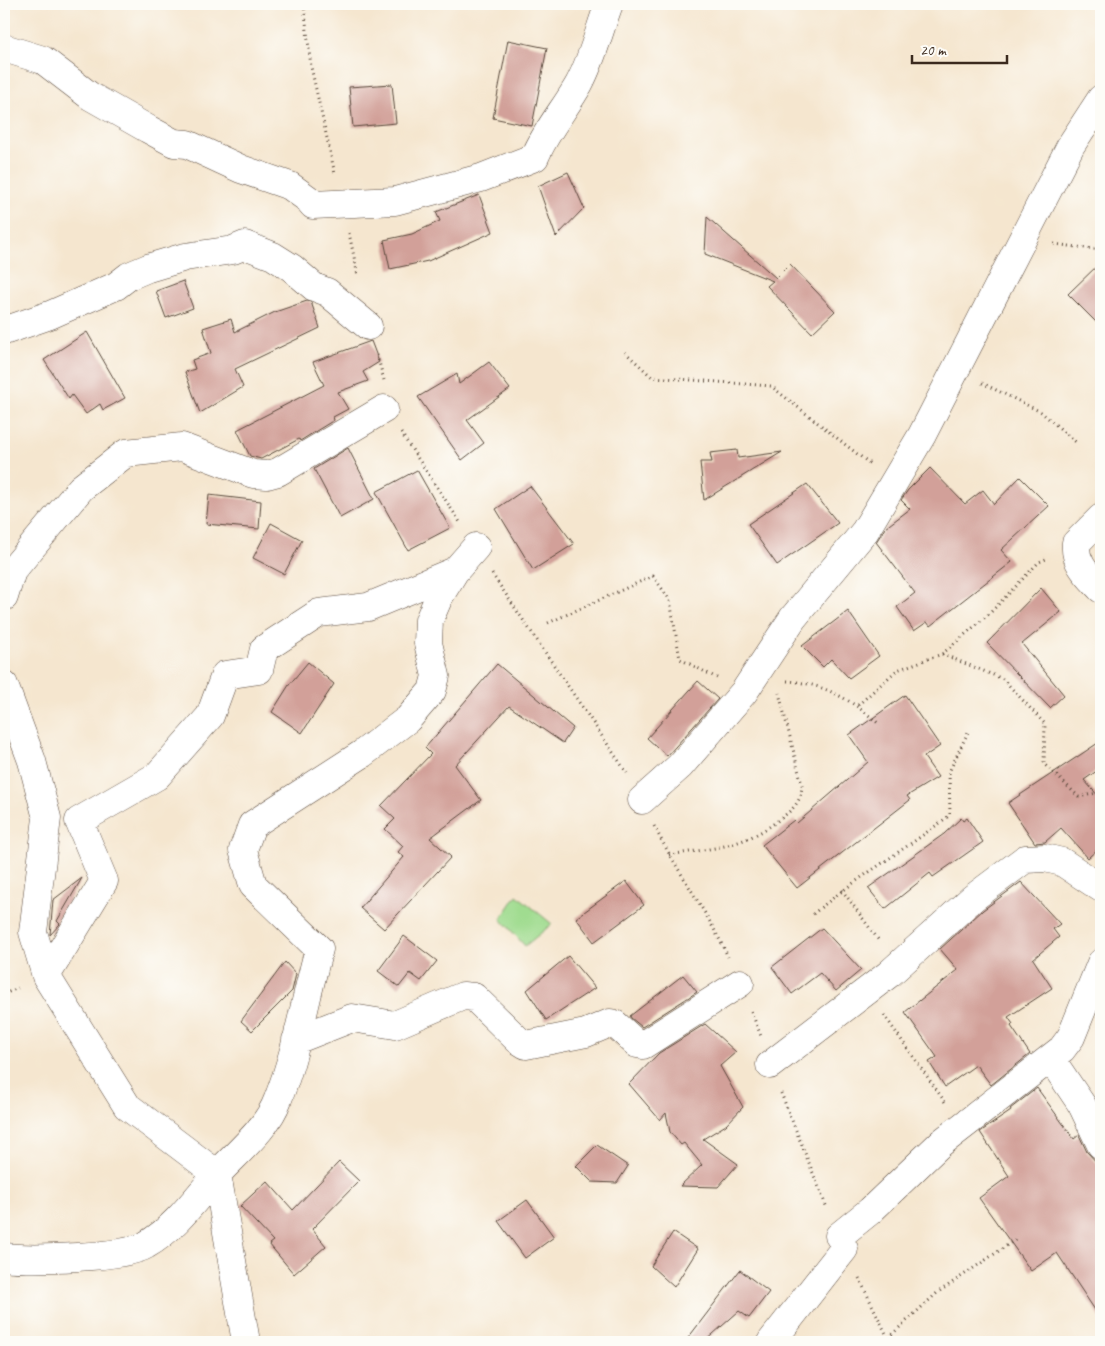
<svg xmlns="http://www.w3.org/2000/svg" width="1105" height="1346" viewBox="0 0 1105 1346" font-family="Caveat,sans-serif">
<rect width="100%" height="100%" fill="#fdfcf7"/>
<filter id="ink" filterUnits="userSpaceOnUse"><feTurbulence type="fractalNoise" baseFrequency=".02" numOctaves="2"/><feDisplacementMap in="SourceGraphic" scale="10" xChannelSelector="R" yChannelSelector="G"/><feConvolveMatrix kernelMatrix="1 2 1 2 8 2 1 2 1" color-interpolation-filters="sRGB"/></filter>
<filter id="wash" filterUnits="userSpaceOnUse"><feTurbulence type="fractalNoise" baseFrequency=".0096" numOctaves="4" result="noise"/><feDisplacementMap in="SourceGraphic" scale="20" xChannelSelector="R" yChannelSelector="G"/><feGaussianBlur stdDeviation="1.12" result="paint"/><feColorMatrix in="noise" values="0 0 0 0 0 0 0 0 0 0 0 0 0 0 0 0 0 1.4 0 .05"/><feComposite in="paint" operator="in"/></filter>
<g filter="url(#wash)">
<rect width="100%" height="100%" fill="#f5e6cf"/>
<path fill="#a0dc90" stroke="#6e8357" d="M 517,895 L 552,924 L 525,946 L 501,919 Z"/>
<g id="blocks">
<path fill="#d2a099" d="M 508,40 L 547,48 L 532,126 L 493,118 Z
M 392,84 L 396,123 L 353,127 L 349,87 Z
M 568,172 L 584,208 L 556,237 L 538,186 Z
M 479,195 L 493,232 L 428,261 L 390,269 L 384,240 L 412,234 L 440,221 L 436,212 Z
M 707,217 L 776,278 L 790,264 L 835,311 L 812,333 L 767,286 L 773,281 L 705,254 Z
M 1101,262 L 1101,327 L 1068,294 Z
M 183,281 L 193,308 L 166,318 L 156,291 Z
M 307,301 L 311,302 L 320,328 L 235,369 L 243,387 L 200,413 L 185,372 L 195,369 L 192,360 L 211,353 L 203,328 L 231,319 L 235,332 L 275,312 Z
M 87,332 L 125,398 L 103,410 L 100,404 L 86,414 L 72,395 L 69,399 L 44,360 Z
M 371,341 L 379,362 L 363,372 L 368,381 L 338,392 L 348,409 L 333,417 L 334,420 L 300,441 L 299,439 L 261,459 L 250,456 L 237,430 L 324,385 L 313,362 Z
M 489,362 L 510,389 L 467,420 L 484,443 L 462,460 L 418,397 L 457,374 L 459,384 Z
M 348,448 L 374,499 L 340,518 L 314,469 Z
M 737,450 L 738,458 L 782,452 L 704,500 L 700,462 L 712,462 L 710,453 Z
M 930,468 L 965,504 L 983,490 L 994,504 L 1020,477 L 1049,506 L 1001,550 L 1012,562 L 930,626 L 927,622 L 914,631 L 897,607 L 915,593 L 876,542 L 885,528 L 910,509 L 901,500 L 908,490 Z
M 417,470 L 450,528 L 408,550 L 376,492 Z
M 807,484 L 838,523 L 777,565 L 748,524 Z
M 530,486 L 574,544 L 533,570 L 496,509 Z
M 209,495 L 261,501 L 259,529 L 206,524 Z
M 271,523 L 302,540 L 284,574 L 253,558 Z
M 1041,588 L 1061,612 L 1022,644 L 1064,695 L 1050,708 L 987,643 Z
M 848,611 L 879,656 L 849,678 L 831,659 L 823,667 L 802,646 Z
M 308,662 L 334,684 L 302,733 L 272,712 L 289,685 Z
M 497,664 L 573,728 L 563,743 L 509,706 L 455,765 L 481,800 L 430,838 L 451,857 L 384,929 L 360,908 L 404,857 L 398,852 L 403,846 L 385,829 L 395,819 L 381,806 L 431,754 L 425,748 Z
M 698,681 L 718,699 L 667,756 L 647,738 Z
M 905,695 L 940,746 L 924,757 L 938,777 L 907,796 L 910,800 L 797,888 L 762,845 L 794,820 L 797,823 L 868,762 L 849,735 Z
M 1101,741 L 1101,768 L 1084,780 L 1101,799 L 1101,846 L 1088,858 L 1061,828 L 1045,842 L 1035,843 L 1008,803 Z
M 961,818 L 963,821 L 967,818 L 983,842 L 933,877 L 930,873 L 885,909 L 868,888 L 944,834 Z
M 82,878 L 57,921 L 60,924 L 50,935 L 53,900 Z
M 626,881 L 644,905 L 594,942 L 576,918 Z
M 1021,882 L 1060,924 L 1053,929 L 1059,937 L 1033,959 L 1052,988 L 1008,1017 L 1013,1024 L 1011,1026 L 1030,1054 L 991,1085 L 976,1065 L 945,1087 L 929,1062 L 937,1057 L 905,1012 L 958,970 L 940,949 L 983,910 Z
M 822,928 L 861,970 L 836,991 L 820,973 L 792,994 L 772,967 Z
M 404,936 L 437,961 L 421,981 L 410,973 L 399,987 L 378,971 Z
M 568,956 L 595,988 L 546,1020 L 527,990 Z
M 285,962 L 296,974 L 292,991 L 252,1031 L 241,1021 Z
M 683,975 L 697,992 L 642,1027 L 631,1018 L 630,1016 Z
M 705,1024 L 736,1052 L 720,1066 L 743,1107 L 726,1125 L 703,1139 L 738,1164 L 718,1187 L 680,1186 L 702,1165 L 684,1143 L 681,1145 L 670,1132 L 666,1113 L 660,1120 L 629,1084 L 659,1053 Z
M 1037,1088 L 1074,1139 L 1079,1135 L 1087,1152 L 1101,1167 L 1101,1319 L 1057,1253 L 1031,1271 L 979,1198 L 1009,1176 L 980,1132 L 1011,1111 L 1010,1109 Z
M 597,1145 L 628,1166 L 617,1183 L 592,1182 L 576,1166 Z
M 339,1162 L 359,1181 L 312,1229 L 326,1246 L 294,1274 L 269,1244 L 273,1241 L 240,1206 L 267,1181 L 293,1210 Z
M 527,1200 L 554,1237 L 525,1258 L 498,1221 Z
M 673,1232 L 698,1249 L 674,1287 L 651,1266 Z
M 740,1270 L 769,1292 L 749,1318 L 739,1311 L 704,1342 L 685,1342 Z"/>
</g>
</g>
<g filter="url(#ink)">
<use href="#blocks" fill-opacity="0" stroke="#574639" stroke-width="1"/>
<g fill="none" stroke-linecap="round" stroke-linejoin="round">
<defs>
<path id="street" d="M 4,48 L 43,60 L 90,96 L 148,129 L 174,143 L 187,144 L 241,169 L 290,186 L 308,199 L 313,205 L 395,201 L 481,178 L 535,157 C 546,130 565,109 579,84 C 593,58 599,30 609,4
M 4,331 L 50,315 L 116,286 L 129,276 L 148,268 L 185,257 L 233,250 L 245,245 L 273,256 L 292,268 L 314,287 L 327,292 L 368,326
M 1101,518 L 1076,543 C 1074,563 1088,575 1101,589
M 4,597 L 12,571 L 81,488 L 126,453 L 182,447 L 253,474 L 267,475 L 278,472 L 384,409
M 4,685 L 32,761 L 47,818 L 33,932 L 46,976 L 127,1106 L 217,1174 L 246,1342
M 642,800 L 680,766 L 744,692 L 793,618 L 865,531 L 922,435 L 1071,145 L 1101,99
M 46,976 L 104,881 L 79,821 L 157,776 L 210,716 L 225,675 L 259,670 L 264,649 L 319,613 L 368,607 L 455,571
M 296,1040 L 352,1018 L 395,1025 L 463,996 L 474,997 L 518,1040 L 526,1045 L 586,1033 L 610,1023 L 615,1024 L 637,1044 L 643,1045 L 740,983
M 1051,1059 L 1082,1105 L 1101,1145
M 770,1065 L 889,974 L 973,898 L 1025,859 L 1045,858 L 1062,862 L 1101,888
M 839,1236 L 870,1211 L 941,1143 L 1062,1049 L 1071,1037 L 1101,963
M 4,1257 C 31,1260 125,1258 146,1245 C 177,1227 198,1195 221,1170 C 241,1149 268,1127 278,1099 C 297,1051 305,999 319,949 L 253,885 L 243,850 L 252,825 L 362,754 L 408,719 L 432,691 L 436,676 L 428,643 L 429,620 L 439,597 L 455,571 L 476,547
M 771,1342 L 844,1249"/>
</defs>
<use href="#street" stroke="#574639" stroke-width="29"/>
<path stroke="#574639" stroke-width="3" stroke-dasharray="1 4" stroke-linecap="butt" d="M 304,4 L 311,67 L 335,174
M 349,233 L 358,276
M 1054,244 L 1101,250
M 625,352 L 652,377 L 771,386 L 870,464
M 377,355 L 384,380
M 982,383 L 1041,412 L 1078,444
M 401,433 L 460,522
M 492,574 L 627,773
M 548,623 L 653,576 L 670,600 L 680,659 L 717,678
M 942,654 L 989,614 L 1039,562 L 1046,559
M 787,681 C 823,683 852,700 879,724
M 858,705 L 897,670 L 942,654 L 1003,679 L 1045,724 L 1044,764 L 1079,797 L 1101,792
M 654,826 C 677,871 707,911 728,957
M 669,855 C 713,848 743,848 780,819 C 793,809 801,803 802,785 L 779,693
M 842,890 L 880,942
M 813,914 C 856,878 905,850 950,815 L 949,772 L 968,732
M 4,994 L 18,988
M 751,1011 L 761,1036
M 884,1015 L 945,1102
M 781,1093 L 827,1208
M 859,1278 L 890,1342
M 888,1338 L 937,1293 L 1018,1238"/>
<use href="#street" stroke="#fff" stroke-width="28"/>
</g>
</g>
<rect width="1105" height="1346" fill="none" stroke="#fdfcf7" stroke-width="20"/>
<path d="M912 55v8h95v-8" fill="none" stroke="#3b2a1e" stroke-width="2.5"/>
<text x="920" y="55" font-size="15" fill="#3b2a1e" stroke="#fdfcf7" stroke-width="4" paint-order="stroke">20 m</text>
</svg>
